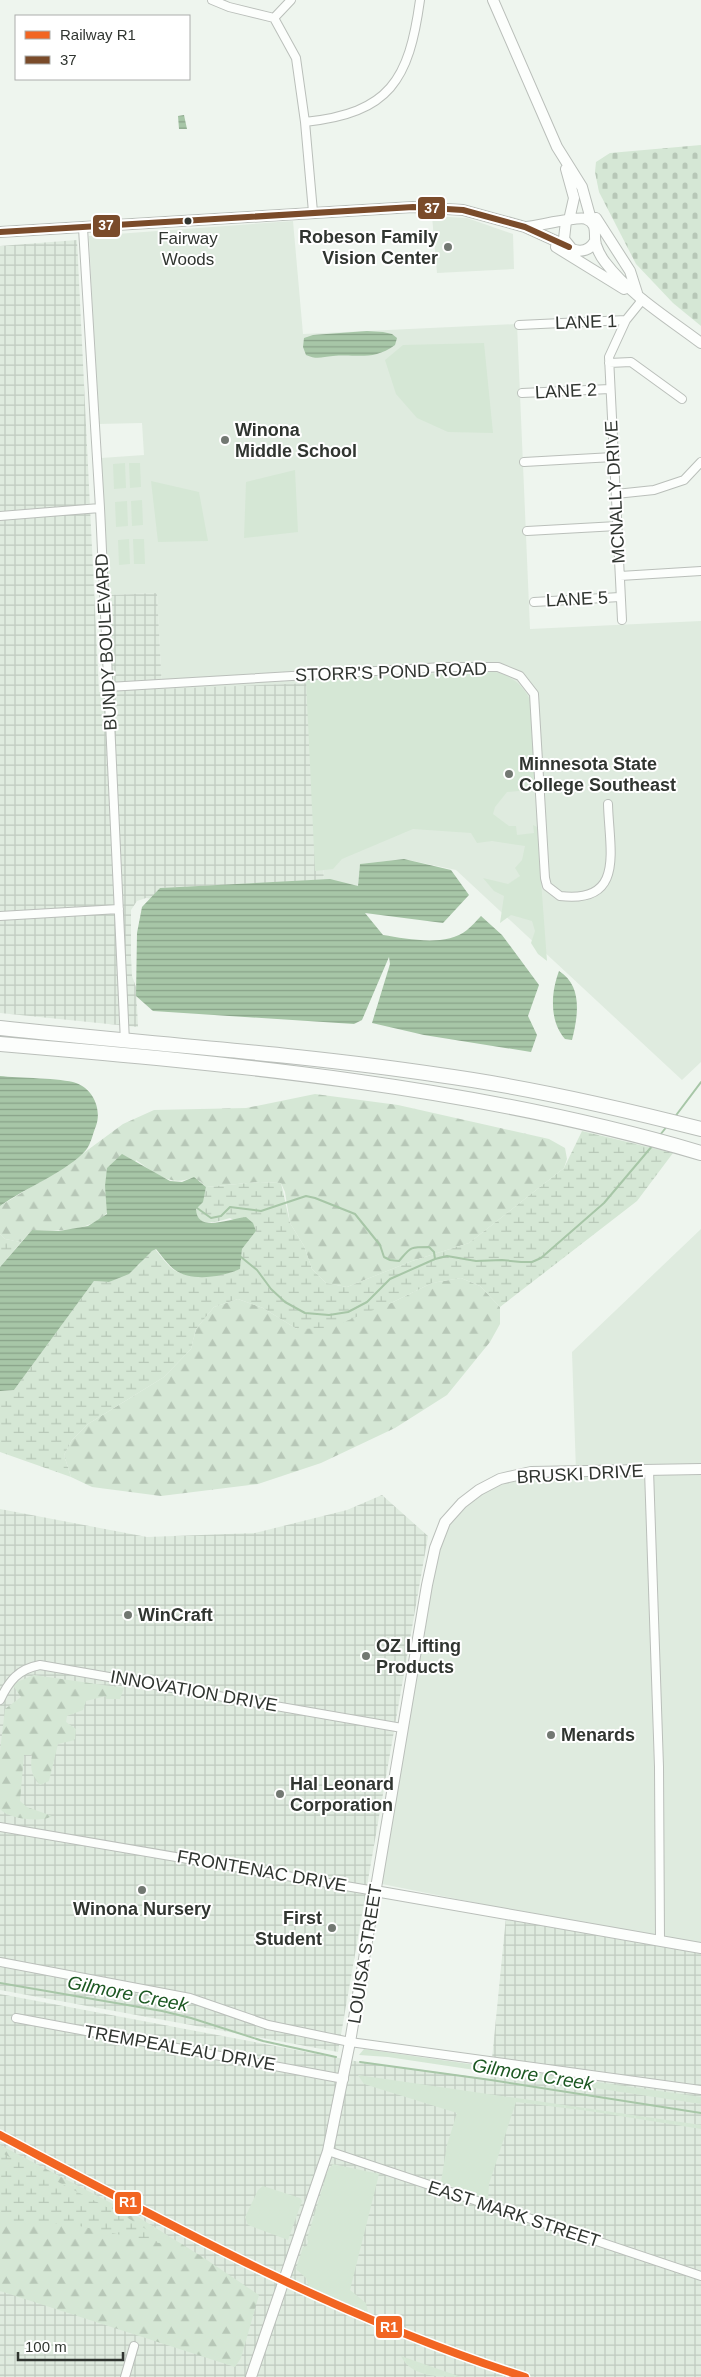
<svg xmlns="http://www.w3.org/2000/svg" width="701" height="2377" viewBox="0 0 701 2377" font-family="Helvetica,sans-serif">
<defs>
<pattern id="industrial-grid" width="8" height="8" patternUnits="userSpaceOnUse" patternTransform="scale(1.25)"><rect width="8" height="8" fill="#dfebdf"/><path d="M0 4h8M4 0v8" fill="none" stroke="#c0cac0"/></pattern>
<pattern id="forest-firs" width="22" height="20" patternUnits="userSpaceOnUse" patternTransform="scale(1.25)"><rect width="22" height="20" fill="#d5e7d5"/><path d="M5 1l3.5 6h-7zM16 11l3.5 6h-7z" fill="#b7c7b7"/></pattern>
<pattern id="wetland-marsh" width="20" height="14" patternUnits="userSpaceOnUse" patternTransform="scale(1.25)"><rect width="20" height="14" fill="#d5e7d5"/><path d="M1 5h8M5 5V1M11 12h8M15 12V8" fill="none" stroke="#b7c7b7"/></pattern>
<pattern id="cemetery-stones" width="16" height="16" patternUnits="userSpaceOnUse" patternTransform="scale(1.25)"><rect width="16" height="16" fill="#d5e7d5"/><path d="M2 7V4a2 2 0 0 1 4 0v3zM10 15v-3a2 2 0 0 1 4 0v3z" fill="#b7c7b7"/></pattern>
<pattern id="water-rules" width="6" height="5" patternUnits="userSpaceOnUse" patternTransform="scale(1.25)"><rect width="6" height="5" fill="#a7c6a7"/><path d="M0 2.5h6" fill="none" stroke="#88a288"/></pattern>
</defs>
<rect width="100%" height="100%" fill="#eef5ee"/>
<path fill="#dfebdf" d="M 432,216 L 467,218 L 513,234 L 514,269 L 437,273 Z
M 293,221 L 303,334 L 517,324 L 530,629 L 701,621 L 701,1062 L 682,1080 L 456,870 L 404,859 L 360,864 L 358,886 L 324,880 L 310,683 L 162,690 L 157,593 L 108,595 L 101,458 L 144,455 L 142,423 L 98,424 L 89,236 Z
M 701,1229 L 701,1948 L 377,1883 L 402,1728 L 445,1522 L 500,1479 L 576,1472 L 572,1352 Z"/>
<path fill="url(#industrial-grid)" d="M 77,240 L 99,692 L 111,691 L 108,595 L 157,593 L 162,689 L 310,683 L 324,880 L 160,888 L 153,899 L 146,898 L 137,901 L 131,910 L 131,956 L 132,976 L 136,987 L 138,1027 L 0,1013 L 0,246 Z
M 382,1495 L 428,1536 L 338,2052 L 0,1990 L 0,1509 L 147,1537 L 255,1533 L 347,1510 Z
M 506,1917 L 701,1948 L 701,2377 L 0,2377 L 0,1994 L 360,2062 L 490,2079 Z"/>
<path fill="#d5e7d5" d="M 484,343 L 493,433 L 448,432 L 417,418 L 396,394 L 385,360 L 403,345 Z
M 125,463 L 126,488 L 114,489 L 113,464 Z
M 129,463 L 140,463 L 141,487 L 130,488 Z
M 295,470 L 298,532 L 244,538 L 246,482 Z
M 151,481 L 199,492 L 208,541 L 158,542 Z
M 142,500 L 143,525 L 132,526 L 131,501 Z
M 127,501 L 128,526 L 116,527 L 115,502 Z
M 129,539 L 130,564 L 119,565 L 118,540 Z
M 133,539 L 144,539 L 145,564 L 134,564 Z
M 489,671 C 511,674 523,684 532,704 L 536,785 L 530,790 L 507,792 L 495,807 L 493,814 L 509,826 L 516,826 L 517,835 L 534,833 L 533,825 L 537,827 L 547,961 L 538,954 L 531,943 L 535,931 L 532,921 L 511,915 L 500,923 L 504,896 L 494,891 L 483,878 L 508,884 L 520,876 L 515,868 L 522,860 L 525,846 L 492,841 L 477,843 L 471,833 L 413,829 L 342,859 L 333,869 L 315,871 L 306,680 Z
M 364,2049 L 701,2097 L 701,2104 L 388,2057 L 359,2055 Z
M 358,2075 L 701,2125 L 701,2129 L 589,2111 L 516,2102 L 489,2184 L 488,2200 L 441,2182 L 447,2145 L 457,2113 L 364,2084 Z
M 333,2164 L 379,2174 L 350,2290 L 366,2303 L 368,2312 L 309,2287 L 306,2278 L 296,2269 L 303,2247 L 307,2246 L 308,2241 L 307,2239 L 328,2170 Z
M 263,2186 L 300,2198 L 302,2201 L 288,2240 L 248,2225 L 245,2217 L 258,2190 Z
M 401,2356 L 461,2377 C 439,2377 411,2377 401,2356 Z"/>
<path fill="url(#forest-firs)" d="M 315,1094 L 398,1105 L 549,1139 L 565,1148 L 567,1159 L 564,1168 L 469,1243 L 412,1261 L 347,1287 L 326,1283 L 312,1269 L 304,1246 L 290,1223 L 285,1192 L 281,1183 L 260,1182 L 206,1187 L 200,1181 L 191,1178 C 170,1187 153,1172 136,1160 C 129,1173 115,1205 106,1214 C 87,1232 57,1231 32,1230 L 21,1242 L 5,1239 L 0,1234 L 0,1206 L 66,1166 L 123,1124 L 154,1110 L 246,1108 Z
M 461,1278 L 480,1286 L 500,1307 L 500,1324 L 490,1342 L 447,1395 L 395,1428 L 321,1463 L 258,1484 L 161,1496 L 92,1487 L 71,1477 L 64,1455 L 72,1440 L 88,1424 L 164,1377 L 191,1349 L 196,1329 L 214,1307 L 238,1299 L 263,1308 L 297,1329 L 391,1303 L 432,1283 Z
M 34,1675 L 124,1688 L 120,1699 L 106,1699 L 106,1696 L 86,1701 L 83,1710 L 67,1716 L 66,1722 L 76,1729 L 75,1740 L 58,1744 L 49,1781 L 40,1785 C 31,1776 30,1767 32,1755 L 24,1755 L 20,1801 L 27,1807 L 52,1816 C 42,1823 8,1819 0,1809 L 0,1751 L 5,1709 L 21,1697 L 12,1684 Z
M 0,2145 L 138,2217 L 201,2256 L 259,2295 L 241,2358 L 235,2367 L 0,2291 Z"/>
<path fill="url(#wetland-marsh)" d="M 582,1131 L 673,1153 L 637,1201 L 500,1307 L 480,1286 L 461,1278 L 432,1283 L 391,1303 L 329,1328 L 297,1329 L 263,1308 L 238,1299 L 214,1307 L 196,1329 L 191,1349 L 164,1377 L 88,1424 L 72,1440 L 64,1455 L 71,1477 L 0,1452 L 0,1391 L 14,1390 L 94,1281 L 109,1282 L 139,1265 L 145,1256 L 155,1249 C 161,1256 167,1265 174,1270 C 189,1280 224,1276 240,1269 L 242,1249 L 256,1231 L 230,1218 C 221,1221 191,1230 196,1209 C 199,1200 205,1196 206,1187 L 260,1182 L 281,1183 L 290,1223 L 304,1246 L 312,1269 L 326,1283 L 347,1287 L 412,1261 L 469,1243 L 564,1168 Z
M 0,1234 L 5,1239 L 21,1242 L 0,1267 Z
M 0,2152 L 128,2218 L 173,2246 L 70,2224 L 0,2222 Z"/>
<path fill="url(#cemetery-stones)" d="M 701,145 L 701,326 L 673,303 L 636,264 L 599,192 L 595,172 L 596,162 L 610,153 Z"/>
<path fill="url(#water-rules)" d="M 184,115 L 187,129 L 179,129 L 178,116 Z
M 367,331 L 383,332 L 392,334 L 397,338 L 395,345 C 373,361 358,354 333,356 C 322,357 317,360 306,355 L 303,347 L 304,338 L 313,335 Z
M 404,859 L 451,870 L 469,895 L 443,923 L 365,913 L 383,935 C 408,939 446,947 467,930 C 472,926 476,921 481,916 L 502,935 L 539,985 L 528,1016 L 537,1035 L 531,1052 L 424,1035 L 372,1023 L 390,964 L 389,957 L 362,1020 L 354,1024 L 153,1011 L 136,996 L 137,933 L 142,907 L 160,888 L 330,879 L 358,886 L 360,864 Z
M 559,971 C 583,986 578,1016 572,1040 L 565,1039 C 549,1021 551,992 559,971 Z
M 0,1076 C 17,1078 62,1078 76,1083 C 93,1089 102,1109 96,1126 C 93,1133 91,1144 86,1150 C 68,1171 25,1188 0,1206 Z
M 122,1154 L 170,1181 L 182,1182 L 194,1177 L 206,1187 L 203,1202 L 196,1209 C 197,1234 230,1218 246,1217 L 253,1223 L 256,1231 L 242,1249 L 240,1269 C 223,1277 191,1282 175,1270 C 168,1265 162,1256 156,1249 L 152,1251 L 129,1274 L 109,1282 L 94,1281 L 14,1390 L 0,1391 L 0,1267 L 32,1230 L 59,1231 L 88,1226 L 107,1214 L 105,1186 L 107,1168 Z"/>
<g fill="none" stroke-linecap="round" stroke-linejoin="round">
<path stroke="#a7c6a7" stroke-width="2" d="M 674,1118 L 701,1082
M 660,1135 L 668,1125
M 197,1208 L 211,1218 L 221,1216 L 230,1207 L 261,1211 L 306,1196 L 315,1198 L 355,1214 L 380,1245 L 384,1257 L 390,1260 L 399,1261 C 411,1247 409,1247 429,1247 L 434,1252 L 435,1259
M 241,1257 L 257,1270 L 271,1289 L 285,1302 L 305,1313 L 329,1315 L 348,1312 L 367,1302 L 390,1279 L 435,1259 L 447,1256 L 476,1261 L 502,1260 L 521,1262 L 532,1262 L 541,1258 L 604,1203 L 653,1145
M 0,1983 L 162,2011 L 191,2018 L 263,2041 L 336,2057
M 360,2062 L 491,2080 L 701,2113"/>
<defs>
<path id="minor" d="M 212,0 L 229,7 L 274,18 L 296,58 L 305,122 L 313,212
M 274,18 L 291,0
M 305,122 C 390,113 409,80 420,0
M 83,228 L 100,508 L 125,1042
M 519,325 L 626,320 L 643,299
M 609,363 L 631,362 L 682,399
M 522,393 L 610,389
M 524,462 L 613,457
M 616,494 L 654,490 L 684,480 L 701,462
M 0,516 L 100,508
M 527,531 L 617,526
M 620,576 L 701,571
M 534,602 L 620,597
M 622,620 L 609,357 L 626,320
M 108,687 L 443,667 L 498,667 L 520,676 L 534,694 L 545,878 L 547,886 L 560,896 C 626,904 609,849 608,804
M 0,916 L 119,909
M 649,1470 L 659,1767 L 660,1940
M 0,1700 C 9,1681 18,1669 40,1665 L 402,1728
M 0,1827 L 375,1891
M 0,1962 L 190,1998 L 268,2025 L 350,2042 L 701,2090
M 16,2018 L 344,2079
M 328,2151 L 701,2276
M 125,2377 L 134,2346"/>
<path id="tertiary" d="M 493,0 L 557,147 L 582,187 L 592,223
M 566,169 L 574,198 L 569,220
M 596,218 L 630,271 L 637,293
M 566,221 L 564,239 L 572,249 C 582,253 590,250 595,241
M 526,227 C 537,226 579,216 586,219 C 599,224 593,235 596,245 C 598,251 601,257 605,262 C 630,295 668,318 701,343
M 0,232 L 413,207 L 463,210 L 525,227 L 569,247
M 556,247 L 624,289
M 375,1891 L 701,1948
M 251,2377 L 328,2151 L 350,2042 L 427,1585 L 435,1548 L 445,1522 L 462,1503 L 479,1490 L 500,1479 L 531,1472 L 701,1469"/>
<path id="trunk" d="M 0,1028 C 146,1044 293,1053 439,1075 C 527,1087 615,1107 701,1129
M 0,1044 C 235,1064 474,1086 701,1153"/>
</defs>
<use href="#minor" stroke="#babfba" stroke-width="10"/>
<use href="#tertiary" stroke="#babfba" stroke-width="12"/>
<use href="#trunk" stroke="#babfba" stroke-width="16"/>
<use href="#minor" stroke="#fcfefc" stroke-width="8"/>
<use href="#tertiary" stroke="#fcfefc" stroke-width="10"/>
<use href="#trunk" stroke="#fcfefc" stroke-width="14"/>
<defs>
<path id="bus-1" d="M 0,232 L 413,207 L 463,210 L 525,227 L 569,247"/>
</defs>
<use href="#bus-1" stroke="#fff" stroke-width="10"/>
<use href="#bus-1" stroke="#7a4b2a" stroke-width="6"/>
<defs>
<path id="rail-1" d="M 0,2135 C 172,2226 339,2318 525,2377"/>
</defs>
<use href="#rail-1" stroke="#fff" stroke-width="11"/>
<use href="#rail-1" stroke="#f26522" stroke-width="8"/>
</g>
<circle fill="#303530" stroke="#fff" stroke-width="2" cx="188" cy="221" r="4.5"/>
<g fill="#727872" stroke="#fff" stroke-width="2">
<circle cx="448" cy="247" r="5"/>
<circle cx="225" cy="440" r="5"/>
<circle cx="509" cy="774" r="5"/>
<circle cx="128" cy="1615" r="5"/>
<circle cx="366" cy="1656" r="5"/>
<circle cx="551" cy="1735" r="5"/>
<circle cx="280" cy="1794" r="5"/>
<circle cx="142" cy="1890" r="5"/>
<circle cx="332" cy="1928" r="5"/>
</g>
<g text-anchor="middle" stroke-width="4" stroke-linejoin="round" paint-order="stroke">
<g font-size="17" fill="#303530" stroke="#fff">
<text x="188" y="244">Fairway<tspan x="188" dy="21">Woods</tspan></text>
</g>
<g font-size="18" font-weight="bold" fill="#303530" stroke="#fff" text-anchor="start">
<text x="438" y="243" text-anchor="end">Robeson Family<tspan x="438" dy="21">Vision Center</tspan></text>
<text x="235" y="436">Winona<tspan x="235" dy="21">Middle School</tspan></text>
<text x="519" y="770">Minnesota State<tspan x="519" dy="21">College Southeast</tspan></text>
<text x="138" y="1621">WinCraft</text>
<text x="376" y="1652">OZ Lifting<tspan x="376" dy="21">Products</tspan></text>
<text x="561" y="1741">Menards</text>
<text x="290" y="1790">Hal Leonard<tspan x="290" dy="21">Corporation</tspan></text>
<text x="142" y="1915" text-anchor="middle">Winona Nursery</text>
<text x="322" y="1924" text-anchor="end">First<tspan x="322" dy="21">Student</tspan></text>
</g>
<g font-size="18" fill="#303530" stroke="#fff">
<text transform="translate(586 322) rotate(-2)" y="6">LANE 1</text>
<text transform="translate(566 391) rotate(-3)" y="6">LANE 2</text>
<text transform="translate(615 492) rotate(-93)" y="6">MCNALLY DRIVE</text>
<text transform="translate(577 599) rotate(-3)" y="6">LANE 5</text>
<text transform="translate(106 642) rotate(-93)" y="6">BUNDY BOULEVARD</text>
<text transform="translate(391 672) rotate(-2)" y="6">STORR'S POND ROAD</text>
<text transform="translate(580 1474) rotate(-3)" y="6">BRUSKI DRIVE</text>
<text transform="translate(194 1691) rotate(10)" y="6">INNOVATION DRIVE</text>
<text transform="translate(262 1871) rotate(10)" y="6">FRONTENAC DRIVE</text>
<text transform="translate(365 1954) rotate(-81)" y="6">LOUISA STREET</text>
<text transform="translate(180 2048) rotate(10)" y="6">TREMPEALEAU DRIVE</text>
<text transform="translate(514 2214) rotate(18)" y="6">EAST MARK STREET</text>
</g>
<g font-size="19" font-style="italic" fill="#1c5822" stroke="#fff">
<text transform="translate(128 1993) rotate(11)" y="7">Gilmore Creek</text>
<text transform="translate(533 2074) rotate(9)" y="7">Gilmore Creek</text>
</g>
</g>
<g stroke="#fff" stroke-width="2">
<rect x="417" y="196" width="29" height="24" rx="5" fill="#7a4b2a"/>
<rect x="92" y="214" width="29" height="24" rx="5" fill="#7a4b2a"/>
<rect x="114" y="2191" width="28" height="24" rx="5" fill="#f26522"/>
<rect x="375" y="2315" width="28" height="24" rx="5" fill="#f26522"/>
</g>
<g font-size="14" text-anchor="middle" font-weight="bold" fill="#fff">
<text x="432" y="213">37</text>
<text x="106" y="230">37</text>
<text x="128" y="2207">R1</text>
<text x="389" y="2332">R1</text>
</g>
<rect x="15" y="15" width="175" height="65" fill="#ffffff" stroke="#acaeac"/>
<rect x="25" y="31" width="25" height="8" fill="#f26522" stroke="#acaeac"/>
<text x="60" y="40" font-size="15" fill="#303530">Railway R1</text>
<rect x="25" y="56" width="25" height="8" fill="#7a4b2a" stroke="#acaeac"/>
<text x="60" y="65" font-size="15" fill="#303530">37</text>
<path d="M18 2352v8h105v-8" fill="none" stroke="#303530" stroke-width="2.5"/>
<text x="25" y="2352" font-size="15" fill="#303530" stroke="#ffffff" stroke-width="4" paint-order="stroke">100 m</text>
</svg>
